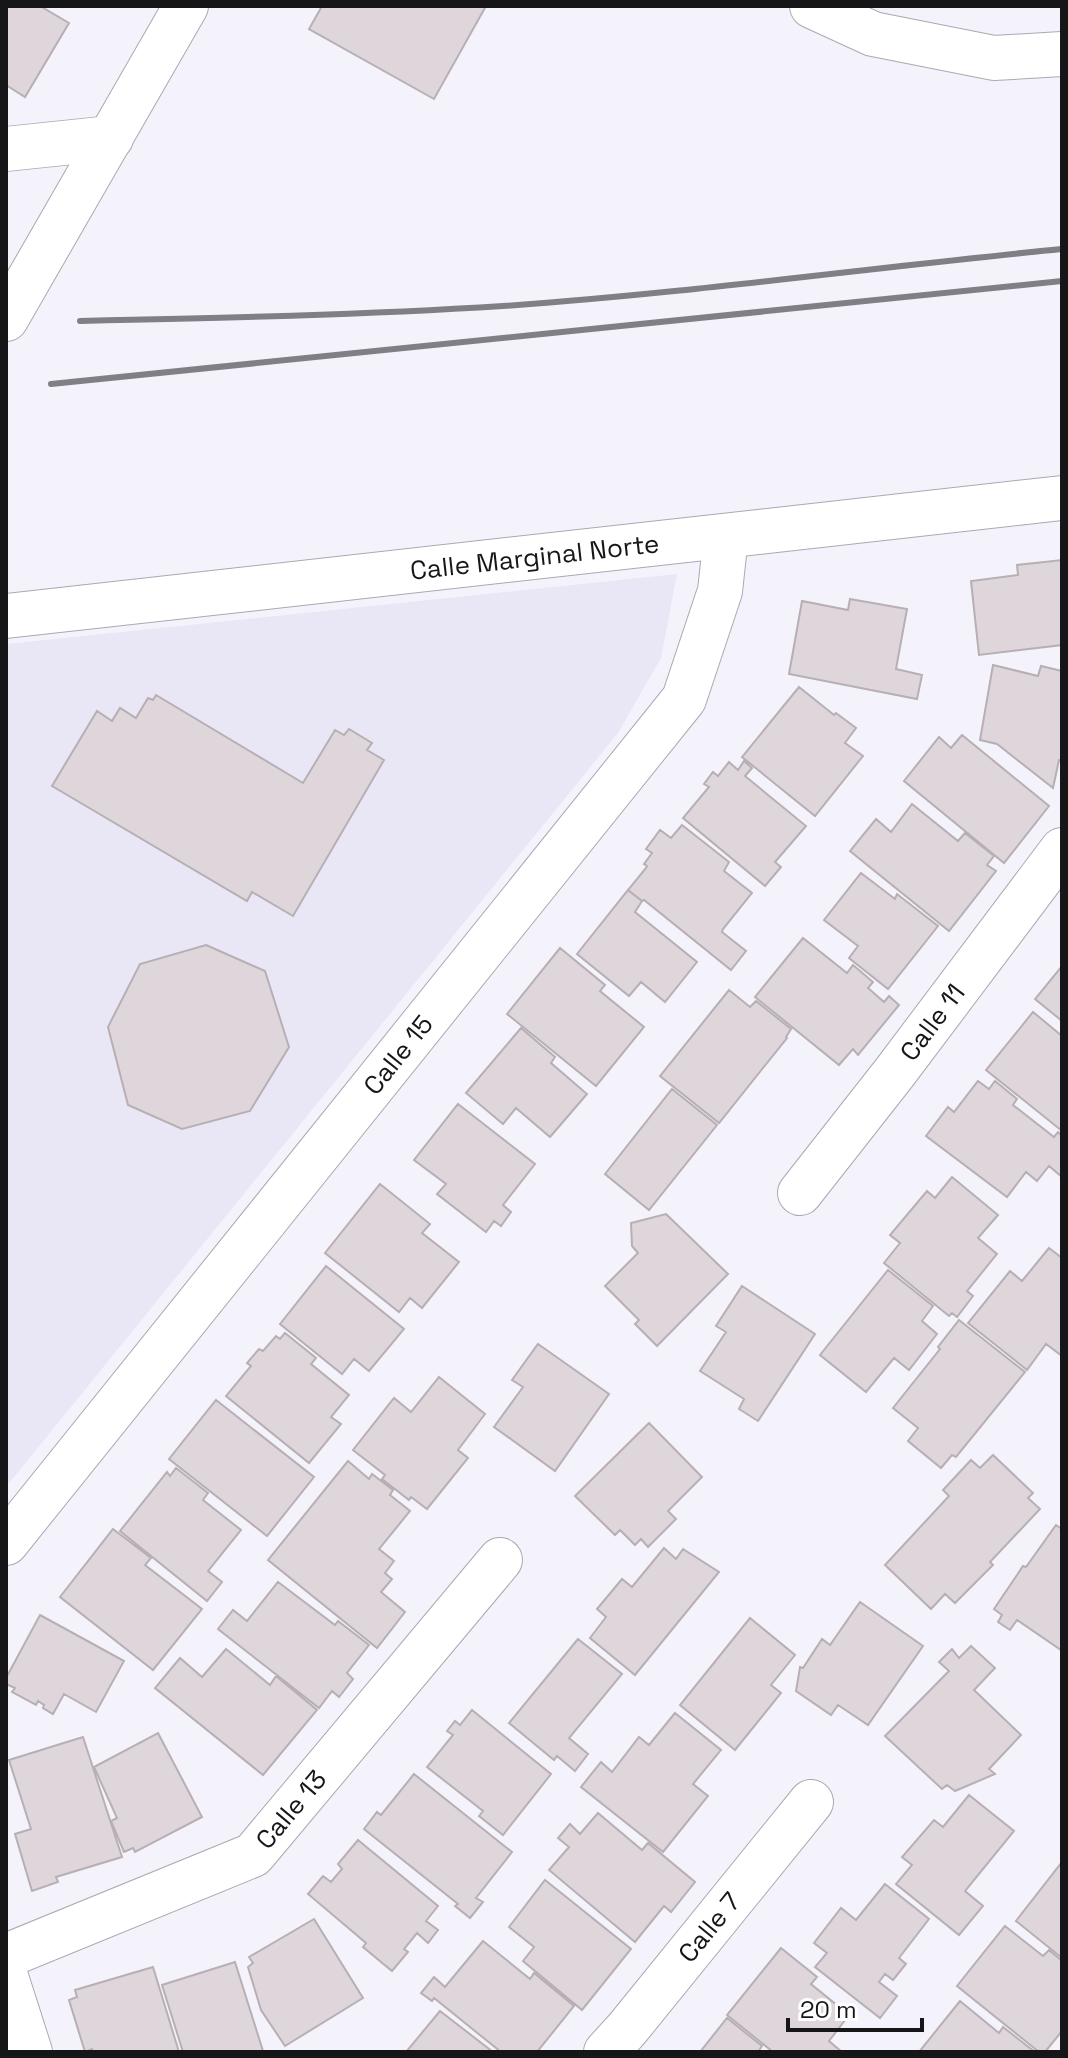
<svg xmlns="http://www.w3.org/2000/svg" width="1068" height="2058" viewBox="0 0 1068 2058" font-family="'Space Grotesk',sans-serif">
<rect width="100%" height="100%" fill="#f4f3fc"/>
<path fill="#e9e7f6" d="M 677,574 L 661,658 L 618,733 L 6,1487 L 6,644 Z"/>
<path fill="#ded6da" stroke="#b7afb3" stroke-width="2" d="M 6,6 L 40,6 L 69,23 L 25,97 L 6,85 Z
M 322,6 L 486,6 L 434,99 L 309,29 Z
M 1062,560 L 1062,645 L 979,655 L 971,581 L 1018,575 L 1017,565 Z
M 850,599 L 907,609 L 896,669 L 922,675 L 917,699 L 789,674 L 802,601 L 848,610 Z
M 993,665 L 1038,676 L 1041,666 L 1062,671 L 1062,761 L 1059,760 L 1053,788 L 997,744 L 980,740 Z
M 799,687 L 834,715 L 836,713 L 856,728 L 845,743 L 863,756 L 815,816 L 742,757 Z
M 156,695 L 303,783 L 335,730 L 344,735 L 349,729 L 372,743 L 367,750 L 384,760 L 293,916 L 252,892 L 247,901 L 52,786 L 97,711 L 112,721 L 120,708 L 136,718 L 148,698 L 153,700 Z
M 962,735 L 1049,806 L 1004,863 L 904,781 L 939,737 L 951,748 Z
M 744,761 L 752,768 L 745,776 L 806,826 L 775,862 L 781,867 L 765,886 L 683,818 L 709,787 L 704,784 L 713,772 L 718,776 L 729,762 L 738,770 Z
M 912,804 L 958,841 L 965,833 L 994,856 L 987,865 L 996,871 L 949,931 L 850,851 L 876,819 L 891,832 Z
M 682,825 L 729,862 L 724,871 L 752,893 L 723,929 L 722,932 L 746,951 L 731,970 L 644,900 L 642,901 L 628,890 L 646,868 L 647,866 L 644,864 L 652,853 L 646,849 L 660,830 L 671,838 Z
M 861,873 L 895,899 L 897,894 L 938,926 L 888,989 L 849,958 L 858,946 L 824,920 Z
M 628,890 L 642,901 L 635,912 L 697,962 L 665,1002 L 641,982 L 629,996 L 577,954 Z
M 803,938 L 847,973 L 853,965 L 873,982 L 868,988 L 884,1002 L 889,996 L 899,1005 L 858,1055 L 853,1049 L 839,1065 L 755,997 Z
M 206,945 L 265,971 L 289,1047 L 250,1111 L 182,1129 L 128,1105 L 108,1027 L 140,964 Z
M 560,948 L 605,985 L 600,991 L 644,1027 L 596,1086 L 507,1014 Z
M 1062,966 L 1062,1021 L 1035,999 Z
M 729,990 L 750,1007 L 756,1001 L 791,1029 L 786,1037 L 787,1038 L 719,1123 L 660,1076 Z
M 1033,1012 L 1062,1036 L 1062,1131 L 986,1070 Z
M 521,1028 L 555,1057 L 551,1063 L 587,1094 L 550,1137 L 516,1108 L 503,1124 L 466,1093 Z
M 978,1081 L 989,1089 L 995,1081 L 1017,1099 L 1013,1105 L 1054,1137 L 1058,1132 L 1062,1136 L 1062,1177 L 1049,1166 L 1037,1181 L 1026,1172 L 1007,1197 L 926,1136 L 948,1107 L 954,1112 Z
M 672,1089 L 717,1125 L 649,1210 L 605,1174 Z
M 458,1104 L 535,1164 L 503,1205 L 511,1212 L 501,1226 L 494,1221 L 486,1232 L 437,1194 L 446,1184 L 414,1160 Z
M 952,1177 L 998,1215 L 978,1238 L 997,1254 L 967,1291 L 973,1296 L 957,1317 L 952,1313 L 949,1316 L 884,1263 L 900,1243 L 890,1235 L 927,1191 L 935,1198 Z
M 380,1184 L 430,1224 L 422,1233 L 459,1262 L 422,1308 L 410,1298 L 399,1312 L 325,1253 Z
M 666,1214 L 728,1274 L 657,1346 L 635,1324 L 639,1320 L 605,1286 L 638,1253 L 632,1246 L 631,1223 Z
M 1049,1248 L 1062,1258 L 1062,1356 L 1046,1344 L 1027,1370 L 968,1323 L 1010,1271 L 1022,1281 Z
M 326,1266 L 404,1329 L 369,1371 L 354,1359 L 342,1374 L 280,1324 Z
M 888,1270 L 933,1306 L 922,1321 L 937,1334 L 909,1370 L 894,1358 L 866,1392 L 820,1355 Z
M 742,1286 L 815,1334 L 758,1421 L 739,1409 L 744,1399 L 700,1371 L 726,1332 L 716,1326 Z
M 959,1320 L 1025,1372 L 956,1457 L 952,1455 L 941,1468 L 908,1441 L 918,1428 L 893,1408 L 940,1349 L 938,1347 Z
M 285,1333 L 316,1358 L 311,1364 L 349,1395 L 331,1417 L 341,1424 L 309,1463 L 226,1396 L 251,1366 L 247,1363 L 259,1349 L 263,1351 L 276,1336 L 280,1339 Z
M 538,1344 L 609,1394 L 555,1471 L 494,1427 L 523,1387 L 512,1380 Z
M 439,1377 L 485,1414 L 458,1450 L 468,1458 L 427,1509 L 411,1497 L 409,1500 L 382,1479 L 385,1475 L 353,1450 L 394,1398 L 411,1412 Z
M 216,1400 L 314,1477 L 267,1536 L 169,1459 Z
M 649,1423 L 702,1477 L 668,1511 L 676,1519 L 648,1547 L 641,1539 L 635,1545 L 620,1530 L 615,1535 L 575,1496 Z
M 993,1455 L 1033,1493 L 1028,1498 L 1040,1509 L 990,1562 L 993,1565 L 955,1603 L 945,1594 L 931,1609 L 885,1565 L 949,1496 L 943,1490 L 971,1460 L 980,1468 Z
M 348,1461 L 369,1479 L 372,1474 L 393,1490 L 390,1495 L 410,1511 L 379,1549 L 394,1561 L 385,1573 L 392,1579 L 381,1592 L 405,1612 L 377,1648 L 268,1560 Z
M 176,1468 L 208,1493 L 203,1500 L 241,1530 L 208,1571 L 222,1582 L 207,1601 L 120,1531 L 167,1472 L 170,1476 Z
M 1056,1525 L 1062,1529 L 1061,1650 L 1017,1620 L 1010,1630 L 998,1622 L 1002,1615 L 994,1609 L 1023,1566 L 1026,1567 Z
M 113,1529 L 151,1558 L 145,1565 L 202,1609 L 153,1670 L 60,1597 Z
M 664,1548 L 676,1559 L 683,1549 L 719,1572 L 635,1675 L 590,1638 L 606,1617 L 597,1609 L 622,1579 L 632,1587 Z
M 278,1582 L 335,1625 L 338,1621 L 369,1645 L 347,1673 L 353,1679 L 339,1697 L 332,1691 L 319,1708 L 218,1629 L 233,1610 L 247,1621 Z
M 860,1602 L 923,1646 L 868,1725 L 838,1705 L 831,1715 L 796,1691 L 800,1667 L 803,1668 L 822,1639 L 830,1645 Z
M 40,1615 L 124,1661 L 96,1712 L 64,1694 L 53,1714 L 43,1708 L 44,1705 L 38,1701 L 36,1705 L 12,1692 L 15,1688 L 6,1684 L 6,1678 Z
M 750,1618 L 795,1655 L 771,1685 L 781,1693 L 735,1750 L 680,1705 Z
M 578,1639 L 622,1674 L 569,1738 L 588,1754 L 575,1771 L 557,1756 L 554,1760 L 509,1723 Z
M 971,1646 L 995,1668 L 974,1690 L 1021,1735 L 989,1769 L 995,1774 L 955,1791 L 947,1785 L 942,1789 L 885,1736 L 949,1671 L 939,1662 L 952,1649 L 959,1658 Z
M 226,1649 L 270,1685 L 276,1676 L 317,1710 L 263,1775 L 155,1688 L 180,1658 L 202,1677 Z
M 472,1710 L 551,1774 L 503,1835 L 479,1816 L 483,1811 L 427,1767 L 453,1735 L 447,1731 L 455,1721 L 460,1725 Z
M 675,1713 L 721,1750 L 693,1784 L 708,1796 L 663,1852 L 581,1787 L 601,1762 L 612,1772 L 639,1737 L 649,1745 Z
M 158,1733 L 202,1817 L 135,1852 L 133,1848 L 124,1852 L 111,1821 L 117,1818 L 94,1767 Z
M 83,1737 L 122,1857 L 56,1877 L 58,1882 L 32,1891 L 15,1834 L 31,1829 L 9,1760 Z
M 414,1774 L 512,1852 L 476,1898 L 483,1902 L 470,1918 L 455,1906 L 458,1904 L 364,1829 L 377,1812 L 381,1815 Z
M 969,1795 L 1014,1831 L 965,1891 L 983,1906 L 959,1935 L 896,1884 L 912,1865 L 902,1857 L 934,1820 L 943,1827 Z
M 598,1813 L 642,1850 L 648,1843 L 695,1882 L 671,1912 L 664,1906 L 635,1942 L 549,1870 L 569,1847 L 558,1838 L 570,1824 L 580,1834 Z
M 358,1840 L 438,1906 L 426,1921 L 438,1930 L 428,1943 L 417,1933 L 404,1949 L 408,1952 L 392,1971 L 363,1947 L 366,1943 L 308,1894 L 323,1876 L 331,1882 L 342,1869 L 338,1864 Z
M 1062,1862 L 1062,1958 L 1016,1921 Z
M 545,1880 L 631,1949 L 582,2010 L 523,1961 L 534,1947 L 509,1927 Z
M 885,1884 L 929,1919 L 899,1958 L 906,1964 L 893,1980 L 885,1974 L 879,1982 L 897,1996 L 880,2018 L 815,1967 L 827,1953 L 814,1943 L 841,1908 L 856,1920 Z
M 314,1919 L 363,1998 L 285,2046 L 261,2010 L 248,1967 L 253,1963 L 249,1957 Z
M 1005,1926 L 1043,1956 L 1049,1950 L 1062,1961 L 1062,2031 L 1045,2052 L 1039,2052 L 957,1986 Z
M 483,1941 L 530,1979 L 534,1973 L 574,2006 L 537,2052 L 501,2052 L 434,1998 L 432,2001 L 421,1993 L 434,1977 L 445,1987 Z
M 781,1948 L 817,1977 L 811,1984 L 849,2015 L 829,2041 L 842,2052 L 773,2052 L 727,2015 Z
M 235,1962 L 263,2051 L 183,2052 L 162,1985 Z
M 153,1967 L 179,2052 L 93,2052 L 92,2049 L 85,2052 L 69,2000 L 77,1997 L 75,1990 Z
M 960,2001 L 999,2033 L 1003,2027 L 1035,2052 L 919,2052 Z
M 440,2011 L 493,2052 L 406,2052 Z
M 727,2018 L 762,2046 L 758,2052 L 700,2052 Z"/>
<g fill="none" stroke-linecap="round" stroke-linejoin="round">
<defs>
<g id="minor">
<path d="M 812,6 L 873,34 L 994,58 L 1062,54"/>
<path d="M 6,149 L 111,138"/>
<path d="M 6,319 L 186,6"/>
<path id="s1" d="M 6,616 L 1062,498"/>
<path id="s2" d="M 800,1193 L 895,1072 L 1062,850"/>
<path id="s3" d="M 6,1543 L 684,699 L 720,591 L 726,536"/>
<path id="s4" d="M 6,1956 L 253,1855 L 500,1560"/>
<path d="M 6,1977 L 30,2052"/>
<path id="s5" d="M 606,2052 L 627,2029 L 811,1802"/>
</g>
</defs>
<use href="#minor" stroke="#aaa9b1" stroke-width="46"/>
<use href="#minor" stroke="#fff" stroke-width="44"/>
<path stroke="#807f85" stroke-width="6" d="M 80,321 C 221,318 362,315 503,306 C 690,293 876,267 1062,249
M 51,384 L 1062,281"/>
</g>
<g text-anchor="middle" stroke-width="7" stroke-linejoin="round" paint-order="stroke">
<g font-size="26" fill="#161619" stroke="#fff">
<text dy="9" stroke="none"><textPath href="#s1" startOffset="532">Calle Marginal Norte</textPath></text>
<text dy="9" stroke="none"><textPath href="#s2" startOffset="216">Calle 11</textPath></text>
<text dy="9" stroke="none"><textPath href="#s3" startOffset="626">Calle 15</textPath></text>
<text dy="9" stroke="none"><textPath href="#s4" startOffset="326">Calle 13</textPath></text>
<text dy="9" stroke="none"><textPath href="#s5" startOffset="162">Calle 7</textPath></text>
</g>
</g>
<rect width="1068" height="2058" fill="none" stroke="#161619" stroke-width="16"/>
<path d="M788 2018v12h134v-12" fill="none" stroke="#161619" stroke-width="4"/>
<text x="800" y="2018" font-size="24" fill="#161619" stroke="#ffffff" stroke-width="6" paint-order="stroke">20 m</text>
</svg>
